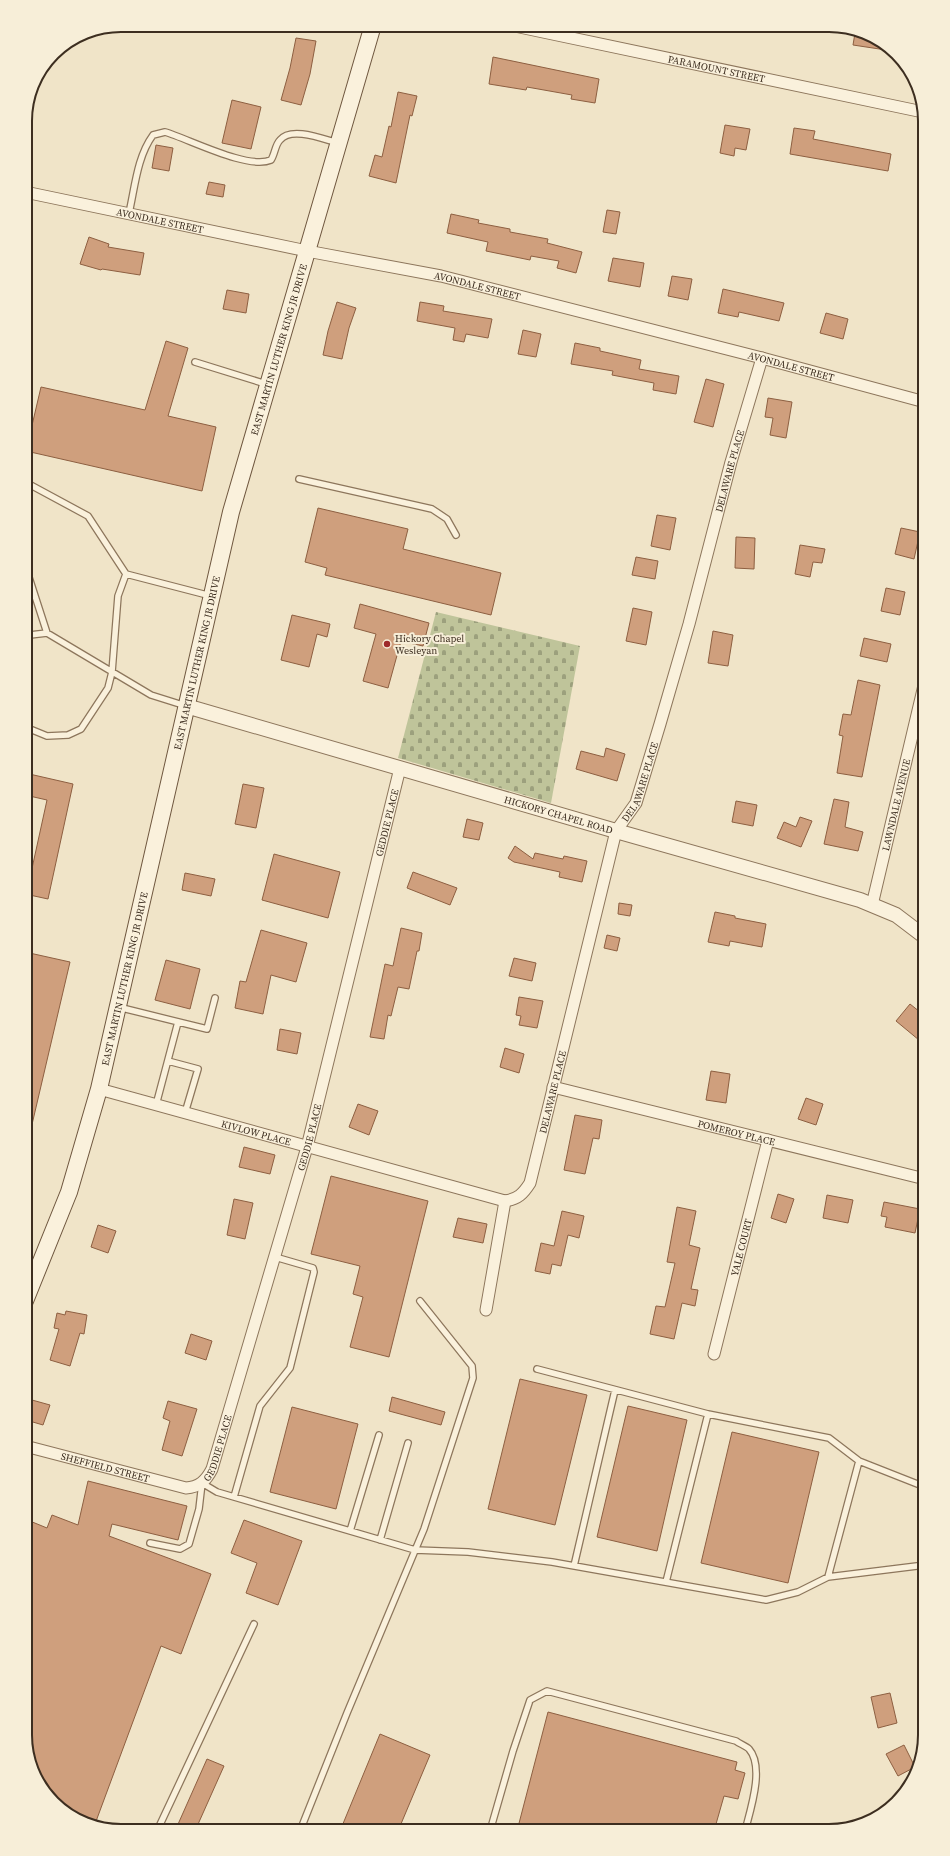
<svg xmlns="http://www.w3.org/2000/svg" width="950" height="1856" viewBox="0 0 950 1856" font-family="'Source Serif 4',serif">
<defs>
<pattern id="cemetery-stones" width="16" height="16" patternUnits="userSpaceOnUse"><rect width="16" height="16" fill="#bfc49a"/><path d="M2 7V4a2 2 0 0 1 4 0v3zM10 15v-3a2 2 0 0 1 4 0v3z" fill="#9ca07d"/></pattern>
</defs>
<rect width="100%" height="100%" fill="#f0e4c8"/>
<path fill="url(#cemetery-stones)" d="M 436,612 L 580,646 L 551,803 L 398,758 Z"/>
<path fill="#cf9f7d" stroke="#8d5f41" d="M 855,33 L 887,45 L 886,50 L 853,45 Z
M 296,38 L 316,41 L 310,74 L 301,105 L 281,100 L 290,68 Z
M 493,57 L 599,79 L 595,103 L 571,99 L 572,95 L 527,87 L 526,90 L 489,84 Z
M 398,92 L 417,96 L 412,116 L 410,115 L 396,183 L 369,176 L 375,155 L 382,157 L 389,126 L 391,127 Z
M 232,100 L 261,107 L 251,149 L 222,143 Z
M 725,125 L 750,129 L 746,150 L 735,148 L 734,156 L 720,153 Z
M 794,128 L 815,131 L 813,139 L 891,154 L 888,171 L 790,154 Z
M 156,145 L 173,148 L 169,171 L 152,168 Z
M 209,182 L 225,185 L 223,197 L 206,194 Z
M 607,210 L 620,212 L 616,234 L 603,232 Z
M 451,214 L 479,220 L 478,223 L 510,229 L 510,232 L 548,239 L 547,243 L 582,252 L 576,273 L 557,268 L 559,261 L 531,256 L 530,260 L 486,251 L 488,242 L 447,233 Z
M 89,237 L 109,244 L 108,247 L 144,253 L 140,275 L 102,269 L 101,270 L 80,264 Z
M 613,258 L 644,263 L 640,287 L 608,281 Z
M 672,276 L 692,279 L 688,300 L 668,296 Z
M 723,289 L 784,303 L 779,321 L 739,312 L 738,317 L 718,313 Z
M 227,290 L 249,294 L 246,313 L 223,309 Z
M 337,302 L 356,308 L 349,328 L 342,359 L 323,355 L 328,331 Z
M 420,302 L 444,306 L 443,311 L 492,319 L 488,338 L 466,334 L 464,342 L 453,340 L 455,328 L 417,321 Z
M 826,313 L 848,319 L 843,339 L 820,333 Z
M 523,330 L 541,334 L 536,357 L 518,354 Z
M 166,341 L 188,348 L 168,416 L 216,427 L 202,491 L 26,451 L 41,387 L 145,410 Z
M 575,343 L 600,348 L 600,351 L 641,360 L 639,369 L 679,376 L 676,394 L 653,390 L 654,383 L 612,375 L 613,371 L 571,364 Z
M 706,379 L 724,384 L 713,427 L 694,422 Z
M 768,398 L 792,402 L 786,438 L 770,435 L 773,418 L 765,417 Z
M 318,508 L 408,529 L 403,549 L 501,573 L 491,615 L 325,575 L 327,568 L 305,562 Z
M 657,515 L 676,518 L 670,550 L 651,546 Z
M 901,528 L 920,532 L 914,559 L 895,554 Z
M 736,537 L 755,538 L 754,569 L 735,568 Z
M 800,545 L 825,549 L 822,563 L 813,562 L 810,577 L 795,574 Z
M 636,557 L 658,561 L 655,579 L 632,575 Z
M 886,588 L 905,592 L 900,615 L 881,611 Z
M 360,604 L 429,623 L 423,646 L 401,641 L 388,688 L 363,681 L 376,634 L 354,628 Z
M 633,608 L 652,612 L 646,645 L 626,641 Z
M 292,615 L 330,624 L 327,637 L 317,634 L 309,667 L 281,660 Z
M 713,631 L 733,635 L 728,666 L 708,663 Z
M 864,638 L 891,644 L 887,662 L 860,656 Z
M 858,680 L 880,685 L 862,777 L 837,773 L 843,736 L 839,735 L 843,714 L 851,715 Z
M 606,748 L 625,754 L 617,781 L 576,769 L 581,751 L 604,757 Z
M 25,773 L 73,784 L 48,899 L 25,894 L 25,872 L 31,873 L 47,800 L 25,795 Z
M 243,784 L 264,788 L 256,828 L 235,824 Z
M 834,799 L 849,802 L 845,827 L 863,832 L 858,851 L 824,844 Z
M 736,801 L 757,805 L 753,826 L 732,822 Z
M 800,817 L 812,821 L 801,847 L 777,838 L 784,822 L 796,827 Z
M 467,819 L 483,823 L 479,840 L 463,837 Z
M 515,846 L 533,859 L 535,853 L 563,859 L 564,856 L 587,861 L 582,882 L 559,877 L 560,872 L 514,862 L 508,858 Z
M 274,854 L 340,872 L 328,918 L 262,900 Z
M 413,872 L 457,888 L 450,905 L 407,888 Z
M 185,873 L 215,879 L 211,896 L 182,890 Z
M 619,903 L 632,905 L 630,916 L 618,914 Z
M 715,912 L 735,916 L 735,918 L 766,924 L 762,947 L 730,941 L 729,946 L 708,942 Z
M 401,928 L 422,933 L 419,951 L 417,951 L 409,989 L 398,987 L 391,1016 L 388,1015 L 384,1039 L 370,1037 L 385,964 L 393,966 Z
M 261,930 L 307,943 L 296,982 L 271,975 L 263,1014 L 235,1008 L 240,981 L 246,982 Z
M 607,935 L 620,938 L 617,951 L 604,948 Z
M 25,952 L 70,962 L 30,1133 L 25,1132 Z
M 514,958 L 536,963 L 532,981 L 509,976 Z
M 166,960 L 200,969 L 190,1009 L 155,1000 Z
M 519,997 L 543,1001 L 537,1028 L 519,1025 L 521,1016 L 516,1015 Z
M 910,1004 L 925,1016 L 925,1045 L 896,1021 Z
M 280,1029 L 301,1033 L 297,1054 L 277,1050 Z
M 505,1048 L 524,1054 L 519,1073 L 500,1067 Z
M 711,1071 L 730,1074 L 726,1103 L 706,1100 Z
M 806,1098 L 823,1104 L 816,1125 L 798,1119 Z
M 358,1104 L 378,1111 L 369,1135 L 349,1127 Z
M 575,1115 L 602,1120 L 599,1139 L 593,1138 L 585,1174 L 564,1170 Z
M 244,1147 L 275,1155 L 270,1174 L 239,1167 Z
M 331,1176 L 428,1201 L 389,1357 L 350,1347 L 363,1297 L 353,1294 L 360,1266 L 311,1254 Z
M 778,1194 L 794,1199 L 786,1223 L 771,1218 Z
M 827,1195 L 853,1200 L 848,1223 L 823,1218 Z
M 234,1199 L 253,1203 L 245,1239 L 227,1235 Z
M 884,1202 L 920,1209 L 915,1233 L 885,1227 L 887,1217 L 881,1216 Z
M 677,1207 L 696,1211 L 689,1245 L 700,1248 L 691,1289 L 698,1290 L 695,1306 L 682,1303 L 674,1339 L 650,1334 L 656,1306 L 665,1307 L 675,1263 L 667,1262 Z
M 562,1211 L 584,1216 L 579,1238 L 568,1235 L 561,1266 L 552,1264 L 550,1274 L 535,1271 L 541,1243 L 554,1246 Z
M 458,1218 L 487,1224 L 483,1243 L 453,1237 Z
M 98,1225 L 116,1231 L 108,1253 L 91,1247 Z
M 66,1311 L 87,1315 L 84,1334 L 80,1333 L 70,1366 L 50,1360 L 59,1329 L 54,1328 L 57,1313 L 65,1315 Z
M 191,1334 L 212,1341 L 206,1360 L 185,1353 Z
M 520,1379 L 587,1395 L 555,1525 L 488,1509 Z
M 392,1397 L 445,1412 L 441,1425 L 389,1411 Z
M 32,1400 L 50,1405 L 43,1425 L 26,1420 Z
M 168,1401 L 197,1409 L 182,1456 L 162,1450 L 170,1421 L 163,1418 Z
M 628,1406 L 687,1420 L 657,1551 L 597,1537 Z
M 292,1407 L 358,1424 L 336,1509 L 270,1492 Z
M 732,1432 L 819,1452 L 788,1583 L 701,1563 Z
M 88,1481 L 187,1506 L 178,1540 L 112,1524 L 109,1536 L 211,1574 L 181,1654 L 161,1646 L 95,1824 L 67,1815 L 32,1772 L 25,1735 L 25,1519 L 47,1528 L 52,1515 L 78,1525 Z
M 244,1520 L 302,1541 L 278,1605 L 246,1593 L 257,1563 L 231,1553 Z
M 890,1693 L 897,1723 L 878,1728 L 871,1697 Z
M 548,1712 L 737,1762 L 735,1770 L 745,1773 L 738,1799 L 724,1796 L 714,1831 L 517,1831 Z
M 380,1734 L 430,1755 L 398,1831 L 340,1831 Z
M 904,1745 L 915,1767 L 898,1776 L 886,1754 Z
M 207,1759 L 224,1766 L 195,1831 L 175,1831 Z"/>
<g fill="none" stroke-linecap="round" stroke-linejoin="round">
<defs>
<path id="service" d="M 129,213 C 135,187 137,157 153,135 L 165,132 C 189,139 248,170 271,160 C 275,154 275,145 280,140 C 291,126 323,139 338,143
M 195,362 L 266,384
M 299,479 L 432,509 L 447,519 L 456,535
M 25,482 L 88,516 L 126,574 L 211,596
M 25,565 L 47,633
M 25,639 L 30,635 L 47,633 L 151,695 L 186,706
M 25,727 L 47,736 L 68,735 L 81,729 L 108,688 L 112,672 L 118,596 L 126,574
M 118,1007 L 207,1029 L 215,998
M 168,1061 L 198,1069 L 185,1113
M 156,1105 L 178,1022
M 537,1369 L 708,1414
M 859,1461 L 925,1487
M 234,1497 L 260,1406 L 290,1368 L 314,1272 L 313,1268 L 275,1257
M 350,1531 L 379,1435
M 380,1540 L 408,1443
M 150,1543 L 180,1549 L 189,1544 L 199,1509 L 202,1483 L 217,1492 L 415,1550 L 468,1552 L 552,1562 L 766,1600 L 798,1592 L 828,1577 L 859,1461 L 829,1438 L 708,1414 L 666,1582
M 574,1566 L 615,1390
M 828,1577 L 925,1565
M 157,1831 L 254,1624
M 300,1831 L 347,1713 L 424,1529 L 473,1378 L 472,1366 L 420,1301
M 490,1831 L 513,1751 L 530,1700 L 547,1691 L 736,1741 C 740,1744 746,1746 749,1749 C 765,1767 750,1811 745,1831"/>
<g id="minor">
<path id="s1" d="M 510,25 L 923,112"/>
<path id="s2" d="M 25,192 L 307,251 L 441,276 L 762,358 L 925,402"/>
<path id="s3" d="M 872,905 L 925,681"/>
<path id="s4" d="M 553,1087 L 921,1178"/>
<path id="s5" d="M 99,1089 L 505,1201 C 518,1199 523,1194 530,1183 L 616,831 L 636,803 L 660,724 L 689,624 L 731,462 L 762,358"/>
<path d="M 486,1310 L 505,1201"/>
<path id="s6" d="M 714,1354 L 768,1140"/>
<path id="s7" d="M 25,1446 L 186,1488 C 199,1487 206,1481 212,1469 L 307,1147 L 400,768"/>
</g>
<g id="tertiary">
<path id="s8" d="M 186,706 L 616,831 L 860,900 L 896,915 L 925,937"/>
</g>
<g id="secondary">
<path id="s9" d="M 25,1301 L 69,1192 L 99,1089 L 231,512 L 373,25"/>
</g>
</defs>
<use href="#service" stroke="#8d765c" stroke-width="8"/>
<use href="#minor" stroke="#8d765c" stroke-width="13"/>
<use href="#tertiary" stroke="#8d765c" stroke-width="16"/>
<use href="#secondary" stroke="#6f573f" stroke-width="18"/>
<use href="#service" stroke="#faf1dc" stroke-width="5.5"/>
<use href="#minor" stroke="#faf1dc" stroke-width="11"/>
<use href="#tertiary" stroke="#faf1dc" stroke-width="14"/>
<use href="#secondary" stroke="#faf1dc" stroke-width="16"/>
</g>
<circle fill="#9e2a2b" stroke="#f7eed8" stroke-width="1.5" cx="387" cy="644" r="4"/>
<g text-anchor="middle" stroke-width="4" stroke-linejoin="round" paint-order="stroke">
<g font-size="10" fill="#3d2e20" stroke="#f7eed8">
<text dy="4" stroke="none"><textPath href="#s1" startOffset="211">PARAMOUNT STREET</textPath></text>
<text dy="4" stroke="none"><textPath href="#s2" startOffset="138">AVONDALE STREET</textPath></text>
<text dy="4" stroke="none"><textPath href="#s2" startOffset="462">AVONDALE STREET</textPath></text>
<text dy="4" stroke="none"><textPath href="#s9" startOffset="986">EAST MARTIN LUTHER KING JR DRIVE</textPath></text>
<text dy="4" stroke="none"><textPath href="#s2" startOffset="786">AVONDALE STREET</textPath></text>
<text dy="4" stroke="none"><textPath href="#s5" startOffset="1195">DELAWARE PLACE</textPath></text>
<text dy="4" stroke="none"><textPath href="#s9" startOffset="662">EAST MARTIN LUTHER KING JR DRIVE</textPath></text>
<text dy="4" stroke="none"><textPath href="#s5" startOffset="871">DELAWARE PLACE</textPath></text>
<text dy="4" stroke="none"><textPath href="#s3" startOffset="103">LAWNDALE AVENUE</textPath></text>
<text dy="4" stroke="none"><textPath href="#s8" startOffset="388">HICKORY CHAPEL ROAD</textPath></text>
<text dy="4" stroke="none"><textPath href="#s7" startOffset="870">GEDDIE PLACE</textPath></text>
<text dy="4" stroke="none"><textPath href="#s9" startOffset="338">EAST MARTIN LUTHER KING JR DRIVE</textPath></text>
<text dy="4" stroke="none"><textPath href="#s5" startOffset="547">DELAWARE PLACE</textPath></text>
<text dy="4" stroke="none"><textPath href="#s5" startOffset="163">KIVLOW PLACE</textPath></text>
<text dy="4" stroke="none"><textPath href="#s4" startOffset="189">POMEROY PLACE</textPath></text>
<text dy="4" stroke="none"><textPath href="#s7" startOffset="546">GEDDIE PLACE</textPath></text>
<text dy="4" stroke="none"><textPath href="#s6" startOffset="110">YALE COURT</textPath></text>
<text dy="4" stroke="none"><textPath href="#s7" startOffset="222">GEDDIE PLACE</textPath></text>
<text dy="4" stroke="none"><textPath href="#s7" startOffset="83">SHEFFIELD STREET</textPath></text>
</g>
<g font-size="10" fill="#3d2e20" stroke="#f7eed8" text-anchor="start">
<text x="395" y="642">Hickory Chapel<tspan x="395" dy="12">Wesleyan</tspan></text>
</g>
</g>
<path d="M0 0H950V1856H0ZM121 32H829A89 89 0 0 1 918 121V1735A89 89 0 0 1 829 1824H121A89 89 0 0 1 32 1735V121A89 89 0 0 1 121 32Z" fill="#f7eed8" fill-rule="evenodd"/>
<path fill="none" stroke="#3d2e20" stroke-width="2" d="M121 32H829A89 89 0 0 1 918 121V1735A89 89 0 0 1 829 1824H121A89 89 0 0 1 32 1735V121A89 89 0 0 1 121 32Z"/>
</svg>
